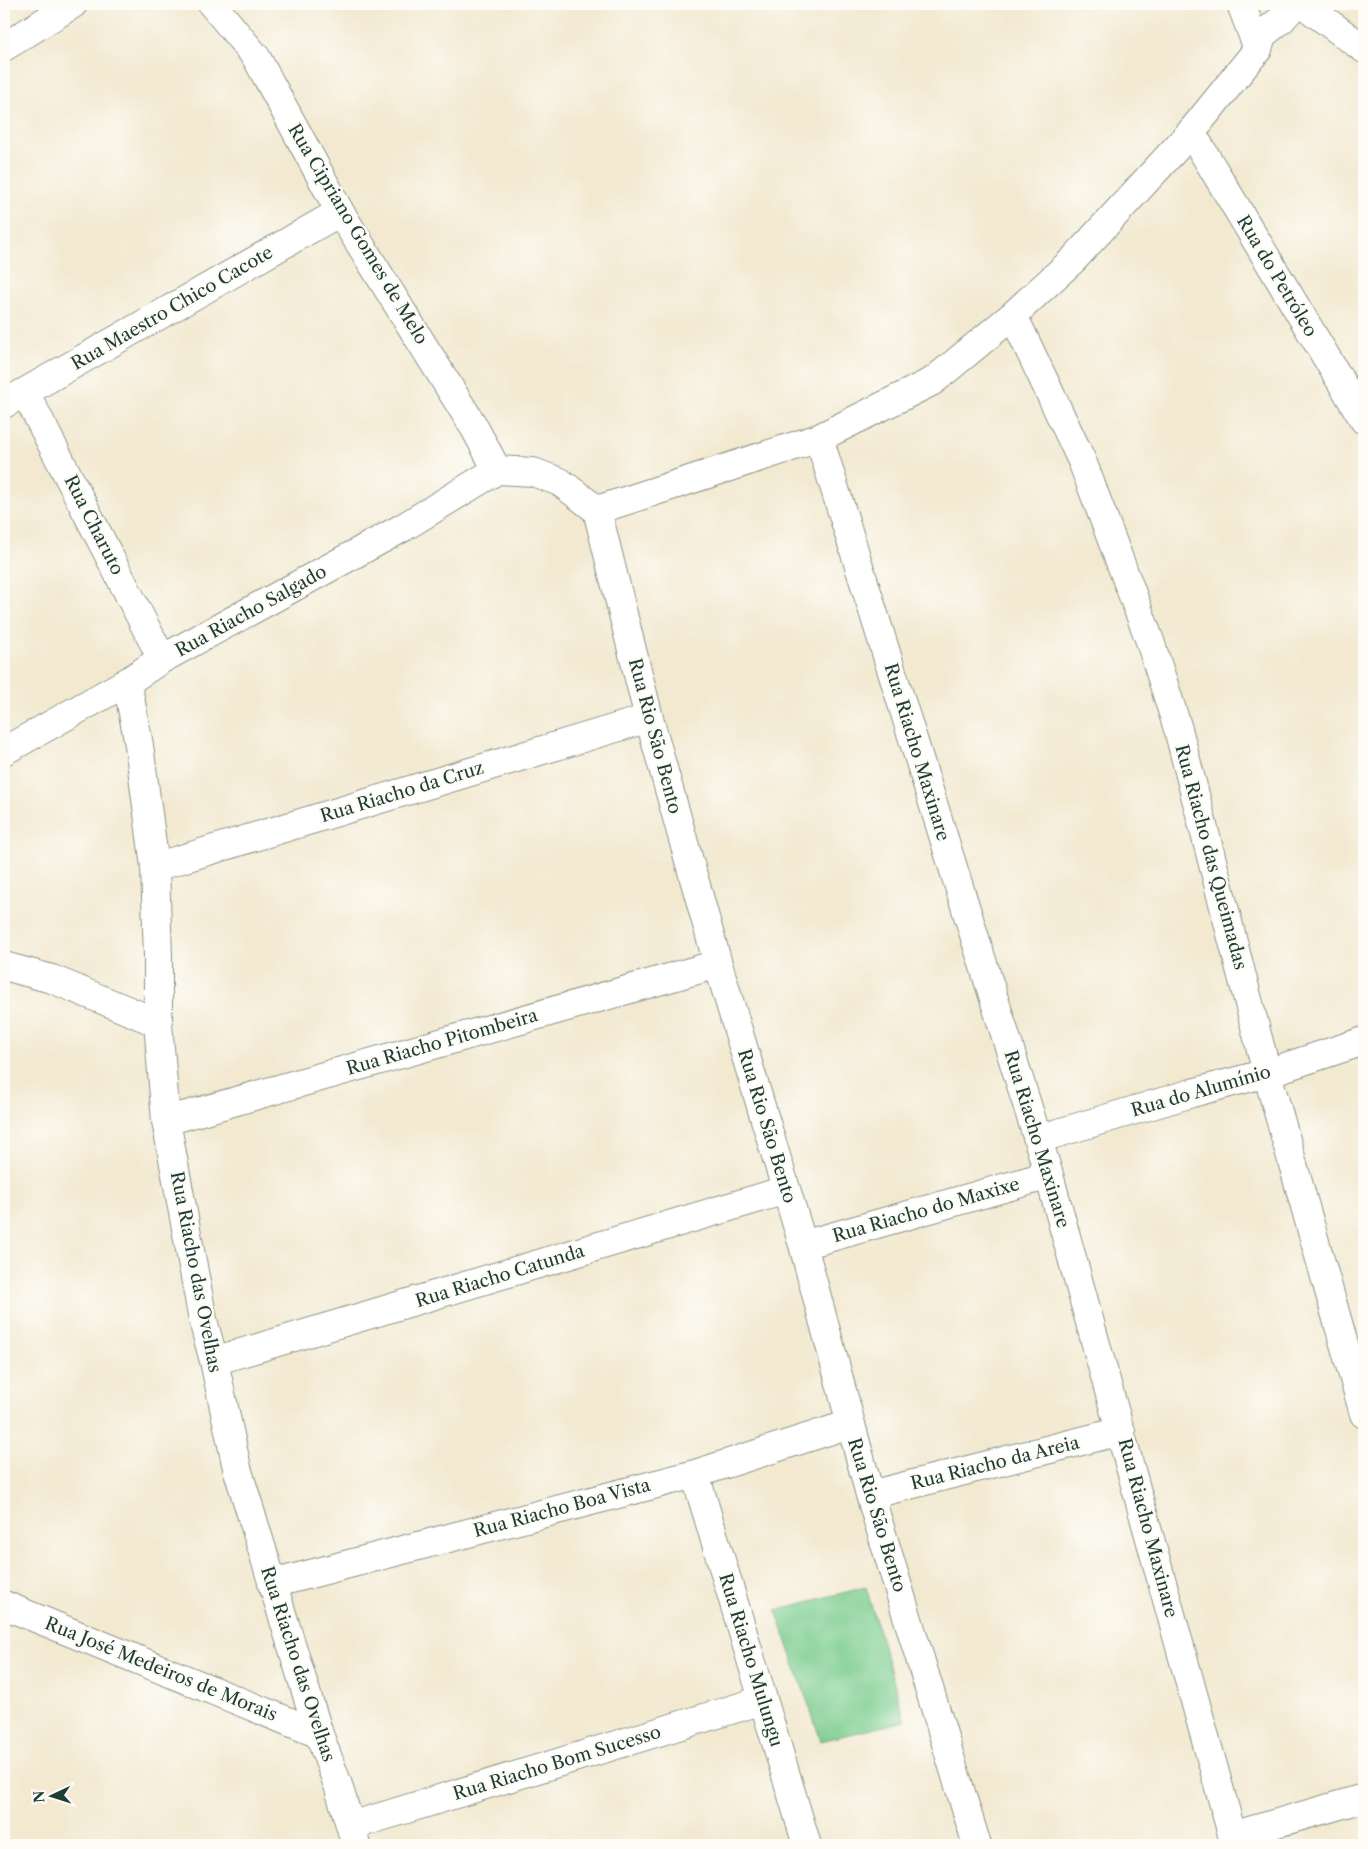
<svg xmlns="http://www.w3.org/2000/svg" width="1368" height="1849" viewBox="0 0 1368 1849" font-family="'Libre Caslon Text',serif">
<rect width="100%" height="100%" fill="#fdfcf7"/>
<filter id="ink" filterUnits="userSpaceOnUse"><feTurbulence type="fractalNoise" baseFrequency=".02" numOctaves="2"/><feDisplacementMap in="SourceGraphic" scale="10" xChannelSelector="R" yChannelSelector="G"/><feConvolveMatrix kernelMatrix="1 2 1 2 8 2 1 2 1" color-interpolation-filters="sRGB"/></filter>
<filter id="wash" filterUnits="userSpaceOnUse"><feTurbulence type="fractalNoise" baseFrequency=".0096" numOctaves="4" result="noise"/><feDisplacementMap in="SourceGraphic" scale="20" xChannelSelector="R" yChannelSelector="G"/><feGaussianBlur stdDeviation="1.12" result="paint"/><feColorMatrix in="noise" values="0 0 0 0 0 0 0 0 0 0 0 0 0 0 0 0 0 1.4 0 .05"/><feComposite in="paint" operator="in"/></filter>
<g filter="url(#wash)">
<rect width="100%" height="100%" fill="#f3e9d1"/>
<path fill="#7bcd8f" stroke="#4d8562" d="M 866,1587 L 905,1721 L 821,1741 L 776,1610 Z"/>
</g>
<g filter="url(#ink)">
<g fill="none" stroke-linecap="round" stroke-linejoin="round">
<defs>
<path id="minor" d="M 212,4 L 256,57 L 340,212 L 474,427 L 497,470
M 1241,4 L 1258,49
M 1303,4 L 1364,49
M 4,47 L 73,4
M 1013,315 L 1082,461 L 1150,641 L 1178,729 L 1267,1073 L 1364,1414
M 25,392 L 162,659
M 4,404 L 340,212
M 819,438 L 1049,1175 L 1235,1845
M 497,470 L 533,472 L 560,482 L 597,510 L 649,718 L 718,964 L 803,1245 L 870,1495 L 977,1845
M 597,510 L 819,438 L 933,381 L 1013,315 L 1073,260 L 1191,132
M 127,682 L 139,745 L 155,867 L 158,957 L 158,1023 L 166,1121 L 203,1320 L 214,1361 L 237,1468 L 319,1734 L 338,1785 L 356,1845
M 4,751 L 127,682 L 162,659 L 404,527 L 497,470
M 155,867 L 649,718
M 4,966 L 52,979 L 158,1023
M 166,1121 L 718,964
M 1038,1139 L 1192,1093 L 1267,1073 L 1364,1041
M 803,1245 L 1049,1175
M 214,1361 L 786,1190
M 695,1474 L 807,1845
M 870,1495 L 1121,1431
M 272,1584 L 695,1474 L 850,1424
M 4,1605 L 319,1734
M 351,1826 L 763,1700
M 1232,1836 L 1364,1798"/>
<path id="tertiary" d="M 1295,4 L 1282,19 L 1262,35 L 1258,49 L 1191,132 L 1364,420"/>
</defs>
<use href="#minor" stroke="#899382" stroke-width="30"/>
<use href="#tertiary" stroke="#899382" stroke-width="30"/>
<use href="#minor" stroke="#fff" stroke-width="28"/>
<use href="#tertiary" stroke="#fff" stroke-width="28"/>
</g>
</g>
<g text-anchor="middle" stroke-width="5" stroke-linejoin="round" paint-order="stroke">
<g font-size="18" fill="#1f3d34" stroke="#fdfcf7">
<text transform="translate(358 234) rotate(59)" y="6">Rua Cipriano Gomes de Melo</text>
<text transform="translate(1277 276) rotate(59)" y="6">Rua do Petróleo</text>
<text transform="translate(172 308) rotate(-30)" y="6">Rua Maestro Chico Cacote</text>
<text transform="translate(94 525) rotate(63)" y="6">Rua Charuto</text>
<text transform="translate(251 611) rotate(-29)" y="6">Rua Riacho Salgado</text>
<text transform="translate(655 736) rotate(75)" y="6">Rua Rio São Bento</text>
<text transform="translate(917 752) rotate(73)" y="6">Rua Riacho Maxinare</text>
<text transform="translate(402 792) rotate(-17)" y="6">Rua Riacho da Cruz</text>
<text transform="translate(1211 857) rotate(75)" y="6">Rua Riacho das Queimadas</text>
<text transform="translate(442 1042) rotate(-16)" y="6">Rua Riacho Pitombeira</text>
<text transform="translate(1201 1091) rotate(-16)" y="6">Rua do Alumínio</text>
<text transform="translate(767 1126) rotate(73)" y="6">Rua Rio São Bento</text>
<text transform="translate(1037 1139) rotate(73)" y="6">Rua Riacho Maxinare</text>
<text transform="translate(926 1210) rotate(-16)" y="6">Rua Riacho do Maxixe</text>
<text transform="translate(196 1272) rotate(79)" y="6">Rua Riacho das Ovelhas</text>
<text transform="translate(500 1276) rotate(-17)" y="6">Rua Riacho Catunda</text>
<text transform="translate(995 1463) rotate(-14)" y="6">Rua Riacho da Areia</text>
<text transform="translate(562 1508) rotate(-15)" y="6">Rua Riacho Boa Vista</text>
<text transform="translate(877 1515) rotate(73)" y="6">Rua Rio São Bento</text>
<text transform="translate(1148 1528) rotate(75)" y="6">Rua Riacho Maxinare</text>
<text transform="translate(751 1660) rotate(73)" y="6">Rua Riacho Mulungu</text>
<text transform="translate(298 1664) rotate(72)" y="6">Rua Riacho das Ovelhas</text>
<text transform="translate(161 1669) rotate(22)" y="6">Rua José Medeiros de Morais</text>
<text transform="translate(557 1763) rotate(-17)" y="6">Rua Riacho Bom Sucesso</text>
</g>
</g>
<rect width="1368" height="1849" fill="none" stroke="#fdfcf7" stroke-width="20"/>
<g transform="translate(52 1796) rotate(266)" stroke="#fdfcf7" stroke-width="4" paint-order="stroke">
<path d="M0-4L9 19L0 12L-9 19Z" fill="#1f3d34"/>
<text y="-8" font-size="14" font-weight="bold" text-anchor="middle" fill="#1f3d34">N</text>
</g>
</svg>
